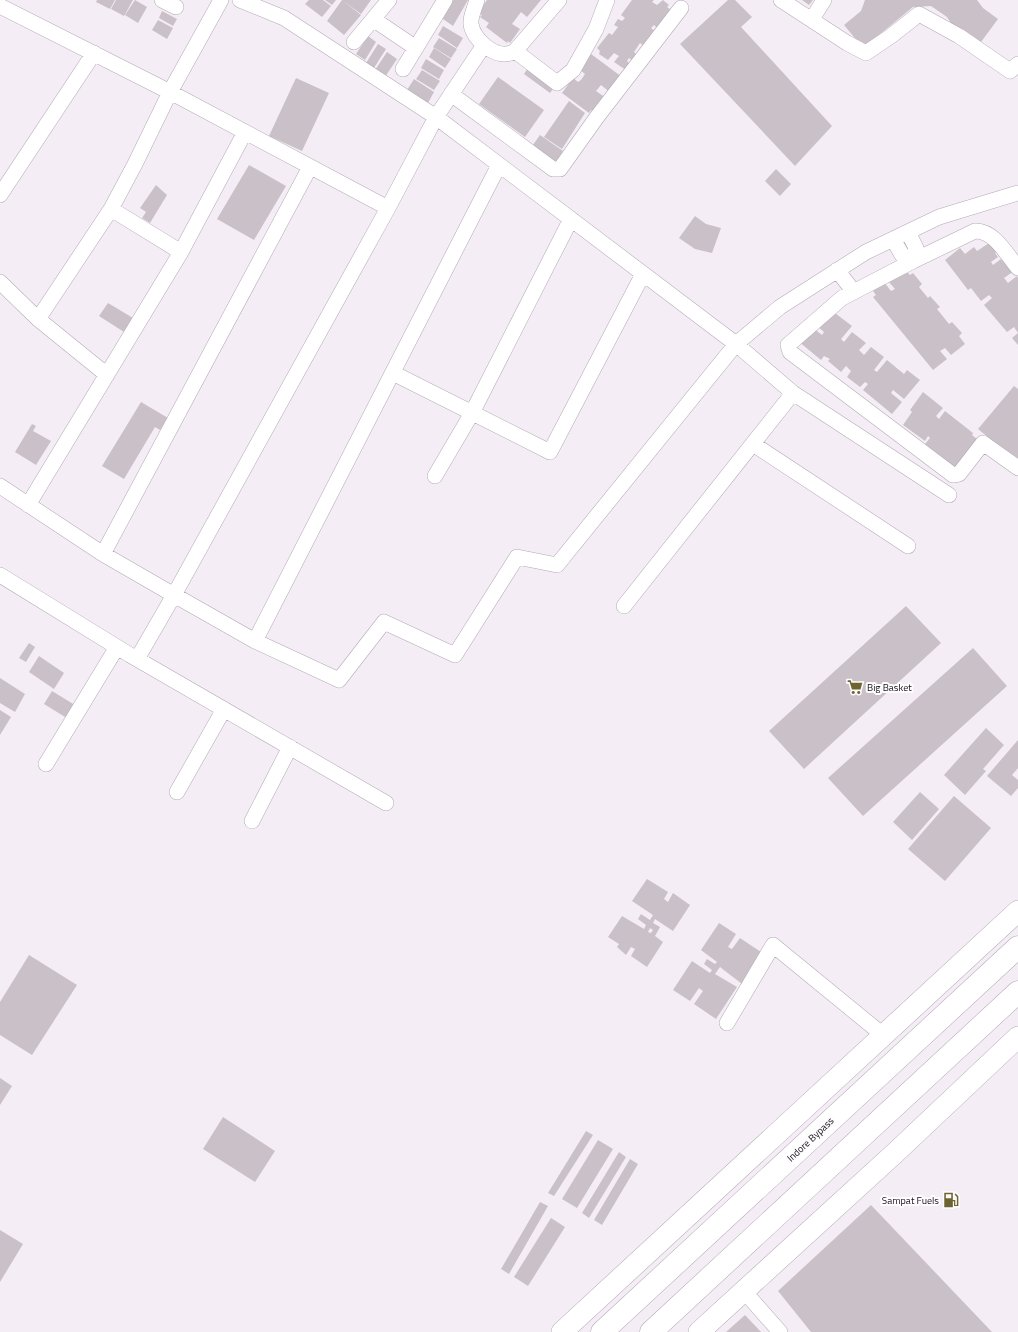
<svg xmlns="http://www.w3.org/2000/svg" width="1018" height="1332" viewBox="0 0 1018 1332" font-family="'Titillium Web',sans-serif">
<rect width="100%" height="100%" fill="#f5edf6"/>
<path fill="#c9c0c8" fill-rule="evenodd" d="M 97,0 L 115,0 L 110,9 L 96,2 Z
M 116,0 L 133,0 L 124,16 L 111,9 Z
M 135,0 L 147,7 L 138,23 L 125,15 Z
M 309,0 L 323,0 L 331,6 L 322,17 L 305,4 Z
M 325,0 L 336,0 L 332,5 Z
M 342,0 L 361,15 L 344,35 L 327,21 Z
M 342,0 L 371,0 L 361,14 Z
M 453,0 L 468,0 L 453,26 L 443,19 Z
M 487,0 L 541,0 L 527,17 L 521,12 L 512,24 L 520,29 L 510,43 L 508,41 L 507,43 L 486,27 L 489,23 L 480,17 L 482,15 L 478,12 Z
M 632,0 L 654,0 L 652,2 L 657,5 L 663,0 L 669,5 L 667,7 L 674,12 L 660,31 L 654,25 L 651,28 L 656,32 L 645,47 L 640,43 L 634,52 L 636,54 L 632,60 L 629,58 L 627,61 L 631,65 L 626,70 L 614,62 L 619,56 L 614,53 L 608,60 L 599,54 L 600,51 L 597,48 L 609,33 L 612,35 L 618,27 L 614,25 L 618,19 L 622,21 L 625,18 L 621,15 Z
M 728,0 L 735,0 L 752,17 L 741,27 L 832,126 L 795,166 L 680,44 Z
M 802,0 L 813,0 L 809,5 Z
M 865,0 L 977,0 L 983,8 L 998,19 L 981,42 L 961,28 L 956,31 L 947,17 L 931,6 L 913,7 L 863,48 L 844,25 L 861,11 Z
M 162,11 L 177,19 L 173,26 L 159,18 Z
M 158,20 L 173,28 L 167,39 L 152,30 Z
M 443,26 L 463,38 L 457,48 L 438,35 Z
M 368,36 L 376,42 L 365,60 L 356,54 Z
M 439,38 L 457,49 L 451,58 L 433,47 Z
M 378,44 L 386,49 L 374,68 L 366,63 Z
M 434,48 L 451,59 L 445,68 L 429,57 Z
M 387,52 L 397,59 L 385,77 L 375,70 Z
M 591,54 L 622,77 L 611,93 L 601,85 L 596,91 L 606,98 L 595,114 L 591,110 L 589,113 L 562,93 L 573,78 L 578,82 L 581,80 L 585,74 L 580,70 Z
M 426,59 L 444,70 L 439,79 L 421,68 Z
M 530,65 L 556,85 L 550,93 L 524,74 Z
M 422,70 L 440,81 L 434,90 L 416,79 Z
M 498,77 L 544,110 L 525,137 L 479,104 Z
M 296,78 L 329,93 L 302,151 L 269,136 Z
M 414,79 L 434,92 L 428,103 L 407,90 Z
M 569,101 L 585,113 L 562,149 L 544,137 Z
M 540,135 L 563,151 L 553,166 L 530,149 Z
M 249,165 L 286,186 L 254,240 L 217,219 Z
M 776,169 L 791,184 L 780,196 L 765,181 Z
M 156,185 L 167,195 L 150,223 L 142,218 L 146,212 L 140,208 Z
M 695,216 L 706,224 L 721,228 L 712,253 L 695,249 L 679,238 Z
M 992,241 L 998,250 L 995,253 L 998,257 L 991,262 L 993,265 L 1001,259 L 1004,263 L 1006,262 L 1014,271 L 1004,278 L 1008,283 L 1017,276 L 1018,278 L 1018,333 L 1014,327 L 1007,332 L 984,305 L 992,298 L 989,295 L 981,301 L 971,288 L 968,290 L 945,260 L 960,248 L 965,254 L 974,247 L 977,251 Z
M 907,272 L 910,275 L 913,273 L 922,284 L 919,287 L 928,298 L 930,296 L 940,307 L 937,309 L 949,324 L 952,322 L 962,333 L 959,336 L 965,344 L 951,355 L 945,348 L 940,351 L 947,359 L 933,370 L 873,297 L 876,295 L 873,291 L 884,282 L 891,291 L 895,289 L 888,281 Z
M 108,303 L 133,318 L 124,332 L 99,316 Z
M 831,310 L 852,326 L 841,339 L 844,342 L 852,332 L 866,343 L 859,350 L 864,355 L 871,347 L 884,357 L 874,370 L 877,372 L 887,360 L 904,374 L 907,370 L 920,380 L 904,399 L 893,390 L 891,393 L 902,402 L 892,414 L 863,390 L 868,384 L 865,382 L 860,387 L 847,377 L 851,371 L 846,366 L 841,372 L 828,361 L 830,359 L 824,356 L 821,360 L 798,341 L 813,328 L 822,335 L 824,332 L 817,326 Z
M 1018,333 L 1018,345 L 1012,338 Z
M 1014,386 L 1018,389 L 1018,458 L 1015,459 L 978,429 Z
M 923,392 L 943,408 L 936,416 L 939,419 L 945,411 L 973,433 L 972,435 L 978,440 L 956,468 L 925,444 L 930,438 L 928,436 L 925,441 L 903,425 L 912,412 L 910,410 Z
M 141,402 L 168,418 L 160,430 L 155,427 L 124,479 L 102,466 Z
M 32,424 L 36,426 L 33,431 L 51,441 L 36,465 L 15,452 Z
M 906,606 L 941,643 L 804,769 L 769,731 Z
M 29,643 L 35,647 L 26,662 L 19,658 Z
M 973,648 L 1007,686 L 863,816 L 828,778 Z
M 39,656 L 64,673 L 54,689 L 29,672 Z
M 0,678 L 25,694 L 15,712 L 0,703 Z
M 52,691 L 78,707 L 70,720 L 44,704 Z
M 0,710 L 11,717 L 0,735 Z
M 986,728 L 1004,745 L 983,769 L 986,771 L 965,795 L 944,775 Z
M 1018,740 L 1018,768 L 1012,775 L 1018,780 L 1018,788 L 1011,796 L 987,776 Z
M 920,792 L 939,809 L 912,840 L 893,822 Z
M 954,796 L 991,828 L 945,881 L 908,849 Z
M 647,879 L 668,892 L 664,899 L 668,902 L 673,893 L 690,905 L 673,931 L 655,919 L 653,923 L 660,927 L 655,936 L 663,942 L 647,967 L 631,956 L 635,949 L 631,947 L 626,955 L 617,947 L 619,944 L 608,937 L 622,916 L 644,929 L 646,925 L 638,919 L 641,914 L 650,920 L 653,915 L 632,901 ZM 650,928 L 653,930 L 651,933 L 648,932 Z
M 719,923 L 736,934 L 728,947 L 732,949 L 740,938 L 761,952 L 742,984 L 720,967 L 715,974 L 737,987 L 716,1019 L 694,1004 L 703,991 L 699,988 L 690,1001 L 673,990 L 692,961 L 710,973 L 712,970 L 704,964 L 707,959 L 715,964 L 717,962 L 701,950 Z
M 29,955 L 77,985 L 32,1055 L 0,1035 L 0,1002 Z
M 0,1078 L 12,1086 L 0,1105 Z
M 223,1117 L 275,1151 L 255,1182 L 203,1149 Z
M 586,1131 L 593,1135 L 554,1196 L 548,1193 Z
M 598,1140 L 613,1149 L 577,1208 L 562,1199 Z
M 619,1152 L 626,1157 L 589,1218 L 582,1213 Z
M 630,1159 L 638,1164 L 602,1225 L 594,1220 Z
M 540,1202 L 548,1206 L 509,1274 L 501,1269 Z
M 871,1205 L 992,1332 L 811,1332 L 778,1291 Z
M 551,1218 L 565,1227 L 528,1286 L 514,1277 Z
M 0,1230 L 23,1244 L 0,1282 Z
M 745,1315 L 761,1332 L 726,1332 Z"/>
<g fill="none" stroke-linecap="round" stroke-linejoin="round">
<defs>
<path id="street" d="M 162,0 L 176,7
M 240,0 L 284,18 L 436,117 L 736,344 L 793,393 L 949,495
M 477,0 C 475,7 470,17 471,24 C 473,41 499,62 515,51 L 559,0
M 781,0 L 847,43 L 866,53 L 891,36 L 919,14 L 959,36 L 1010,71 L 1018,64
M 0,6 L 170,92 L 221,0
M 373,19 L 416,48
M 812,19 L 824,0
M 354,42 L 389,0
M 515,51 L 557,83 L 573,70 L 596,29 L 607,0
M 403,69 L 445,0
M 451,94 L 553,169 L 560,169 L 597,117 L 681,8
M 0,195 L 94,53
M 893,239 L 902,255 L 913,261 L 916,248 L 908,232
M 181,252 L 245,132
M 1018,268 C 1007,255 994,230 975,231 L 913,261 L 842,298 L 788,345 L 790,352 L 953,475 L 959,474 L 983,443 L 1018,468
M 837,270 L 854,292
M 0,282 L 38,319
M 393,373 L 550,452 L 643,274
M 107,375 L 38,319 L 111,209
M 753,444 L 908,546
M 435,476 L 472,413 L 571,219
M 0,486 L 103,554 L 174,595 L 255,641 L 339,680 L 384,622 L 455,655 L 517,557 L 557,565 L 736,344 L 780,307 L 866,252 L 939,217 L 1018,193
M 28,505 L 181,252 L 111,209 L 135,164 L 170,92 L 388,208
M 103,554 L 310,167
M 0,575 L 130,655 L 386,803
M 624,606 L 793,393
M 255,641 L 499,165
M 137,659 L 174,595 L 388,208 L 436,117 L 484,45
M 46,764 L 117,647
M 177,792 L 224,709
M 252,821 L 290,747
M 727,1023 L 773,945 L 883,1035
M 744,1291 L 780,1332"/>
<path id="secondary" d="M 562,1332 L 1018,911
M 699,1332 L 895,1153 L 1018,1037"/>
<path id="highway" d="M 602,1332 L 1018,947
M 651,1332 L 1018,992"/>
</defs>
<use href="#street" stroke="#b2aab3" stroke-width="16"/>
<use href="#secondary" stroke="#b2aab3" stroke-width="22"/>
<use href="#highway" stroke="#b2aab3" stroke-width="23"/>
<use href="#street" stroke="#fff" stroke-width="15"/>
<use href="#secondary" stroke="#fff" stroke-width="21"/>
<use href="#highway" stroke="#fff" stroke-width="22"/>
</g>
<defs>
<symbol id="supermarket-bare" viewBox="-9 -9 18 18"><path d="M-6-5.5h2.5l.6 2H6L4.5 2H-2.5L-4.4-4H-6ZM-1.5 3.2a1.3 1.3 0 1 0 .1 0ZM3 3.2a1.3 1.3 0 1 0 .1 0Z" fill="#6e6430" stroke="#fefcfe" stroke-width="2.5" paint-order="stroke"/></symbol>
<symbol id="fuel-bare" viewBox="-9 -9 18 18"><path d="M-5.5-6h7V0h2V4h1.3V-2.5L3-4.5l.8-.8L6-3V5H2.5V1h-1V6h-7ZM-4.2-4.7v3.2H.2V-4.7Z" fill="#6e6430" stroke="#fefcfe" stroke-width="2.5" paint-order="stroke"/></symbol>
</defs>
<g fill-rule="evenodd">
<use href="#supermarket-bare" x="844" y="676" width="22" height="22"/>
<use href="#fuel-bare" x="940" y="1189" width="22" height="22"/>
</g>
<g text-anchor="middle" stroke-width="4" stroke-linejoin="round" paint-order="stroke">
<g font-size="10" fill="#141114" stroke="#fefcfe" text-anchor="start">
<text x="867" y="691">Big Basket</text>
<text x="939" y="1204" text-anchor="end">Sampat Fuels</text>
</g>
<g font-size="10" fill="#141114" stroke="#fefcfe">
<text transform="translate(810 1139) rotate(-43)" y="4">Indore Bypass</text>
</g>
</g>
</svg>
